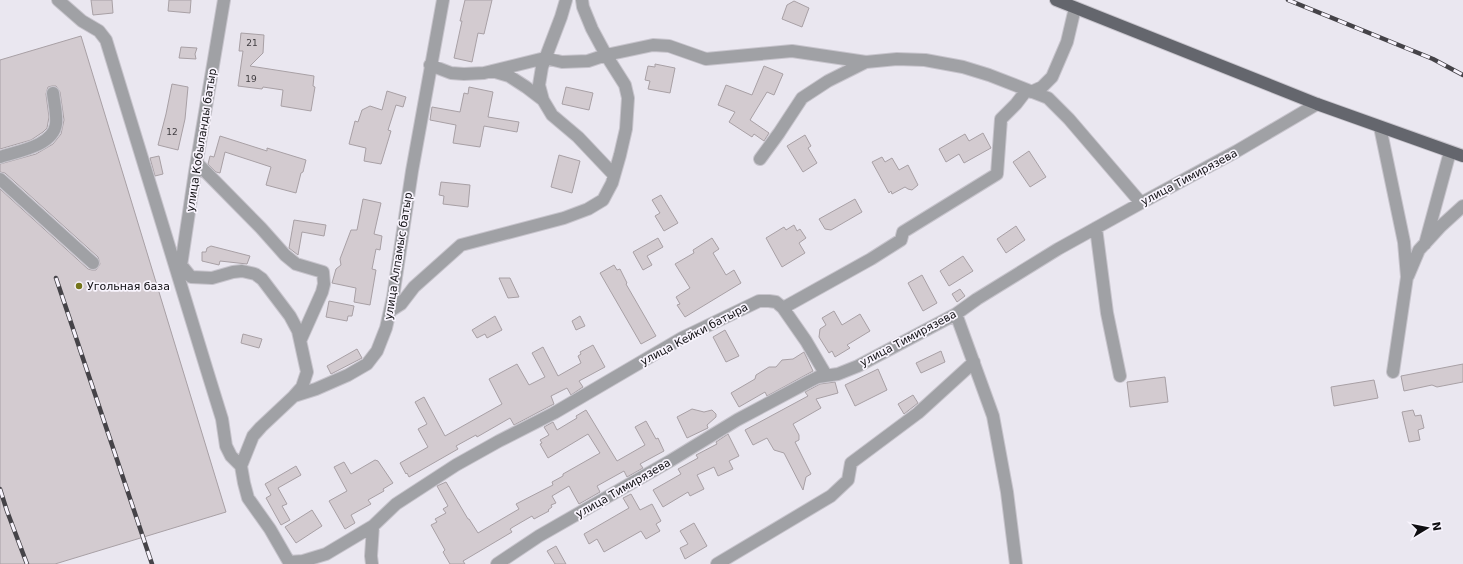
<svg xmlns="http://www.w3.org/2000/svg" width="1463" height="564" viewBox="0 0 1463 564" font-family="'DejaVu Sans',sans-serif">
<rect width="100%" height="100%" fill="#eae7f0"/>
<path fill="#d3cbd0" stroke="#a8a0a5" d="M 91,0 L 112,0 L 113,13 L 93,15 Z
M 169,0 L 191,0 L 190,13 L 168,11 Z
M 465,0 L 492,0 L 484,34 L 478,33 L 472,62 L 454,58 L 462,21 L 460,21 Z
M 794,1 L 809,8 L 802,27 L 782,19 L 787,5 Z
M 241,33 L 264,35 L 263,53 L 250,66 L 314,76 L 313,86 L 315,87 L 311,111 L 281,106 L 283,90 L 263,87 L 262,89 L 238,86 L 243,51 L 239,51 Z
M 81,36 L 226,512 L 55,564 L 0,564 L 0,189 L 88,269 L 92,270 L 96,270 L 100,264 L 98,257 L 5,173 L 0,172 L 0,164 L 36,154 L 53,144 L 61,134 L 64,120 L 60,92 L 56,86 L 52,86 L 48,87 L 46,94 L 49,117 L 47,128 L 43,132 L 31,140 L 0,149 L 0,60 Z
M 181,47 L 197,48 L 195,54 L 196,59 L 179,58 Z
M 655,64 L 675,68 L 670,93 L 648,89 L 650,81 L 645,80 L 648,66 L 655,67 Z
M 764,66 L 783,74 L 774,95 L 767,92 L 750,120 L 769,133 L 764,141 L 754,134 L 752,137 L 729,122 L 735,112 L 718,105 L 726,85 L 752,95 Z
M 172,84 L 188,87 L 185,119 L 178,150 L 158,145 L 166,114 Z
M 469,87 L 493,92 L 488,117 L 519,122 L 517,132 L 484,126 L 480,147 L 453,143 L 456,125 L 430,120 L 432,107 L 460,112 L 464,93 L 468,94 Z
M 566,87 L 593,93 L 589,110 L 562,104 Z
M 387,91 L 406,97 L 403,107 L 396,105 L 388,130 L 391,131 L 381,164 L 364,161 L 366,148 L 349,144 L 355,121 L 358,122 L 362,110 L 370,106 L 382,110 Z
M 983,133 L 991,148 L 964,163 L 959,154 L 946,162 L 939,149 L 965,134 L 969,141 Z
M 805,135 L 811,146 L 808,148 L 817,163 L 803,172 L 787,146 Z
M 220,136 L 267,151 L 267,148 L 306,160 L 303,172 L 301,173 L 296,193 L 266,185 L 271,167 L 225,152 L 220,173 L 216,172 L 208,164 L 210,156 L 214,157 Z
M 1029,151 L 1046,177 L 1030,187 L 1013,162 Z
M 559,155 L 580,161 L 572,193 L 551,187 Z
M 159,156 L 163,174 L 155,176 L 150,158 Z
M 882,157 L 885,162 L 892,158 L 899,170 L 908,165 L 918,185 L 912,190 L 908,189 L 905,187 L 892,194 L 891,191 L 889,193 L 872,162 Z
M 441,182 L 470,185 L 468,207 L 443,204 L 444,196 L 439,195 Z
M 661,195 L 678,223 L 664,231 L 655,216 L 660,213 L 652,200 Z
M 363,199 L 381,203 L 374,234 L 382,236 L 380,250 L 376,249 L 372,269 L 376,270 L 370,305 L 354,302 L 356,288 L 332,283 L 336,269 L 341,265 L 340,259 L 351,230 L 357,230 Z
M 855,199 L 862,212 L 831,230 L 825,229 L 819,219 Z
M 294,220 L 326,225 L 324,236 L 302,232 L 298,255 L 289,248 Z
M 794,225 L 797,231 L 800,229 L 806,238 L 799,243 L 805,253 L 782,267 L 766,238 L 784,227 L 786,230 Z
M 1016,226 L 1025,240 L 1006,253 L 997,239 Z
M 658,238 L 663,247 L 647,256 L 652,265 L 643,270 L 633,252 Z
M 712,238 L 719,249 L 713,253 L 726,275 L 734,270 L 741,283 L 685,317 L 677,305 L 680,304 L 676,297 L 690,288 L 675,264 L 694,253 L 693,250 Z
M 211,246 L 250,256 L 247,264 L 220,261 L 219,265 L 202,261 L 202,252 L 206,252 L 207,248 Z
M 963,256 L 973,271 L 949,286 L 940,271 Z
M 614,265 L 617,270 L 620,269 L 627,283 L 626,284 L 656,336 L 641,344 L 600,273 Z
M 922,275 L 937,303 L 923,311 L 908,283 Z
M 499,278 L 510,278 L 519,297 L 508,298 Z
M 960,289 L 965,296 L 957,302 L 952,294 Z
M 329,301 L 354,306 L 352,316 L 348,316 L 347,321 L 326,317 Z
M 834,311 L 842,325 L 860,314 L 870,331 L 847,345 L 850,348 L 835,357 L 832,351 L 829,353 L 819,337 L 820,329 L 826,325 L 822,318 Z
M 495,316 L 502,330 L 487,338 L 485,334 L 477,338 L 472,330 Z
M 580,316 L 585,326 L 576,330 L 572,321 Z
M 725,330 L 739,356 L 726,362 L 713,337 Z
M 243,334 L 262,339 L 259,348 L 241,343 Z
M 593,345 L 605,367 L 579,381 L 583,387 L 571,395 L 567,388 L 551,396 L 554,404 L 550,406 L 514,425 L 510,418 L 477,437 L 476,435 L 456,446 L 458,449 L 409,477 L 407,473 L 406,474 L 400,463 L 428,447 L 418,429 L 427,424 L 415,402 L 424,397 L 445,436 L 502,404 L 489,379 L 517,364 L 529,385 L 545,377 L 532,353 L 543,347 L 558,376 L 581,363 L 578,356 L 581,354 L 580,352 Z
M 357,349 L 362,358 L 331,374 L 327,366 Z
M 941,351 L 945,362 L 921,373 L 916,363 Z
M 804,352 L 813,371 L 767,396 L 765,392 L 739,407 L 731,393 L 755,379 L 756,375 L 769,367 L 776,367 L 782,360 L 793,359 Z
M 1463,364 L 1463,382 L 1437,387 L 1432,385 L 1404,391 L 1401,376 Z
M 878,369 L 887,390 L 855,406 L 845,385 Z
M 1165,377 L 1168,402 L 1130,407 L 1127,382 Z
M 1374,380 L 1378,398 L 1334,406 L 1331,387 Z
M 835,382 L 838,393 L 816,399 L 821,408 L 793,424 L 799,435 L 799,440 L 795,442 L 811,474 L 806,477 L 803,490 L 784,453 L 774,450 L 767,438 L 753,445 L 745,430 L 808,396 L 805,392 L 820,384 Z
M 913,395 L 918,403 L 904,414 L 898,404 Z
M 692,409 L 704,412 L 712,410 L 716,414 L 716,417 L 707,425 L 708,428 L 687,438 L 677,417 Z
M 586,410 L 617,461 L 645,445 L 635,427 L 646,421 L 656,439 L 658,438 L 664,451 L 640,464 L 643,468 L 627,477 L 624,471 L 597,486 L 600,492 L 579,504 L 569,486 L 552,496 L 556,503 L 551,505 L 552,507 L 548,510 L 549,511 L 534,519 L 532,516 L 513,527 L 510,529 L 512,532 L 463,561 L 465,564 L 450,564 L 443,552 L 445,550 L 431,525 L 437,522 L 435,519 L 446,513 L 443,509 L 448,506 L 437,486 L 446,482 L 468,519 L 469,519 L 478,533 L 519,509 L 516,504 L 553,485 L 552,482 L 563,476 L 563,474 L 600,453 L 588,434 L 548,458 L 540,444 L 542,443 L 540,440 L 549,435 L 544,427 L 553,422 L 557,430 L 577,418 L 576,416 Z
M 1413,410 L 1415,416 L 1421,415 L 1424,428 L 1418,430 L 1420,440 L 1409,442 L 1402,412 Z
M 728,434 L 739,456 L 729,461 L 733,469 L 718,476 L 714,467 L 697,475 L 704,489 L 690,496 L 688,492 L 663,507 L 653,490 L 681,474 L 678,469 L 698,458 L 696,455 L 717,444 L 716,442 Z
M 375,460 L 378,461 L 393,483 L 383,489 L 384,491 L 368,500 L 371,504 L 351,515 L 355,523 L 345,529 L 329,501 L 347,491 L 334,467 L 344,462 L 351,474 Z
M 296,466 L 301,475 L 278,488 L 287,504 L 282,506 L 290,520 L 281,525 L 266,498 L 271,495 L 265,484 Z
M 631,494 L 640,510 L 652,504 L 661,521 L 656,524 L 660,531 L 646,539 L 641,531 L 604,552 L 597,539 L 589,544 L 584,534 L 629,508 L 623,498 Z
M 312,510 L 322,526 L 296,543 L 285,527 Z
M 694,523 L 707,546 L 685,559 L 680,548 L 688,544 L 680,531 Z
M 556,546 L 566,564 L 555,564 L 547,551 Z"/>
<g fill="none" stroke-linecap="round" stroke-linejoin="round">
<defs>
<path id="minor" d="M 58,0 L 82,21 L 99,31 L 106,40 L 209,377 L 222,419 L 226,446 L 231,456 L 241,466 L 244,483 L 248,498 L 270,529 L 289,562 L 303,561 L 326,554 L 373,526 L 396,504 L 456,465 L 499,441 L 554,413 L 682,338 L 759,301 L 769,301 L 776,302 L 783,308 L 806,341 L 826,375
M 566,0 L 561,17 L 542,67 L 539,85 L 543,100 L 552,115 L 578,137 L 614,175
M 430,65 L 451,73 L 464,74 L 484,73 L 545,58 L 562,62 L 588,61 L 606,55 L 653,45 L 669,46 L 706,59 L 792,51 L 866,62 L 897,59 L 925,60 L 963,67 L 989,75 L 1048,98 L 1069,119 L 1141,203
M 492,71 L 509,76 L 526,87 L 543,100
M 1031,92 L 1042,87 L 1052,77 L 1067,42 L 1075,8
M 1380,127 L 1404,242 L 1407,277 L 1393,372
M 0,157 C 18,151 53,146 56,124 C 57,114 54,102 53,93
M 760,159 L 779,133 L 802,98 L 828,81 L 866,62
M 197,163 L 261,228 L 285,255 L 296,264 L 323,272 L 324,284 L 322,292 L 301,339
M 0,179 L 93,263
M 1096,228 L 1107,313 L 1120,376
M 1425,244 L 1450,152
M 182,266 L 191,277 L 212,278 L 233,272 L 242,271 L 255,274 L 262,279 L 290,316 L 298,331 L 307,372 L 302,387 L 294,396
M 1408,276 L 1419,250 L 1441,226 L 1463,206
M 179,279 L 195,172 L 224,0
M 783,308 L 871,259 L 901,240 L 903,232 L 997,174 L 1001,119 L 1016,104 L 1026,91
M 390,311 L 401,304 L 414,287 L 461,245 L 564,218 L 588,209 L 603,200 L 612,183 L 620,155 L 626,129 L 628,98 L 625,85 L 606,55 L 592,29 L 583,7 L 582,0
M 956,314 L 993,416 L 1007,492 L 1016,564
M 241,466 L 253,436 L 261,427 L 294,396 L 316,389 L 348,375 L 367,364 L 377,351 L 386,328 L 393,297 L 412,171 L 443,0
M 372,564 L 371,556 L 373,526
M 497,564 L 539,536 L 670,461 L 737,420 L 810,381 L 818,377 L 838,374 L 858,366 L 956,314 L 977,299 L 1058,249 L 1141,203 L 1237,151 L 1317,104
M 717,564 L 831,496 L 848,480 L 851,463 L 918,413 L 974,362"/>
<path id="major" d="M 1056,0 L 1317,104 L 1463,156"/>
</defs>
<use href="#minor" stroke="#c7c4cc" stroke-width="14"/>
<use href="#major" stroke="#c7c4cc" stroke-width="14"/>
<use href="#minor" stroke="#a0a1a5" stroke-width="12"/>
<use href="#major" stroke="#64666d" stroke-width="12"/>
<defs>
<path id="rail" d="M 1288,0 L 1433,59 L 1463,75
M 56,278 L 152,564
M 0,489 L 7,511 L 27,564"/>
</defs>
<use href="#rail" stroke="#454348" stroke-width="4.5"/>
<use href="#rail" stroke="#f8f4fd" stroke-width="3" stroke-dasharray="9" stroke-linecap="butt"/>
</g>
<circle fill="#74751b" stroke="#f8f4fd" stroke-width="1.5" cx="79" cy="286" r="4"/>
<g text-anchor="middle" stroke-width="3.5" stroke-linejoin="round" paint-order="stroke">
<g font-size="9" fill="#403d41">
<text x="252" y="46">21</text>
<text x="251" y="82">19</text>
<text x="172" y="135">12</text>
</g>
<g font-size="11" fill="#0f0e11" stroke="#f8f4fd">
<text transform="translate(201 140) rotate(-81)" y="4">улица Кобыланды батыр</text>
<text transform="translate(1189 177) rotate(-28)" y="4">улица Тимирязева</text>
<text transform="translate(398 256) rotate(-81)" y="4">улица Алпамыс батыр</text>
<text transform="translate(694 334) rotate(-28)" y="4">улица Кейки батыра</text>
<text transform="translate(908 338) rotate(-28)" y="4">улица Тимирязева</text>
<text transform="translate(623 488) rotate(-30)" y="4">улица Тимирязева</text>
</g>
<g font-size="11" fill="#0f0e11" stroke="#f8f4fd" text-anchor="start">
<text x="87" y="290">Угольная база</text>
</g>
</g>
<g transform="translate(1427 528) rotate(80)" stroke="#f8f4fd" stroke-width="3" paint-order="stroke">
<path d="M0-3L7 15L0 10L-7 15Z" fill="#0f0e11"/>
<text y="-6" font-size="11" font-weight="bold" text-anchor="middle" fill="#0f0e11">N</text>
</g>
</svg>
